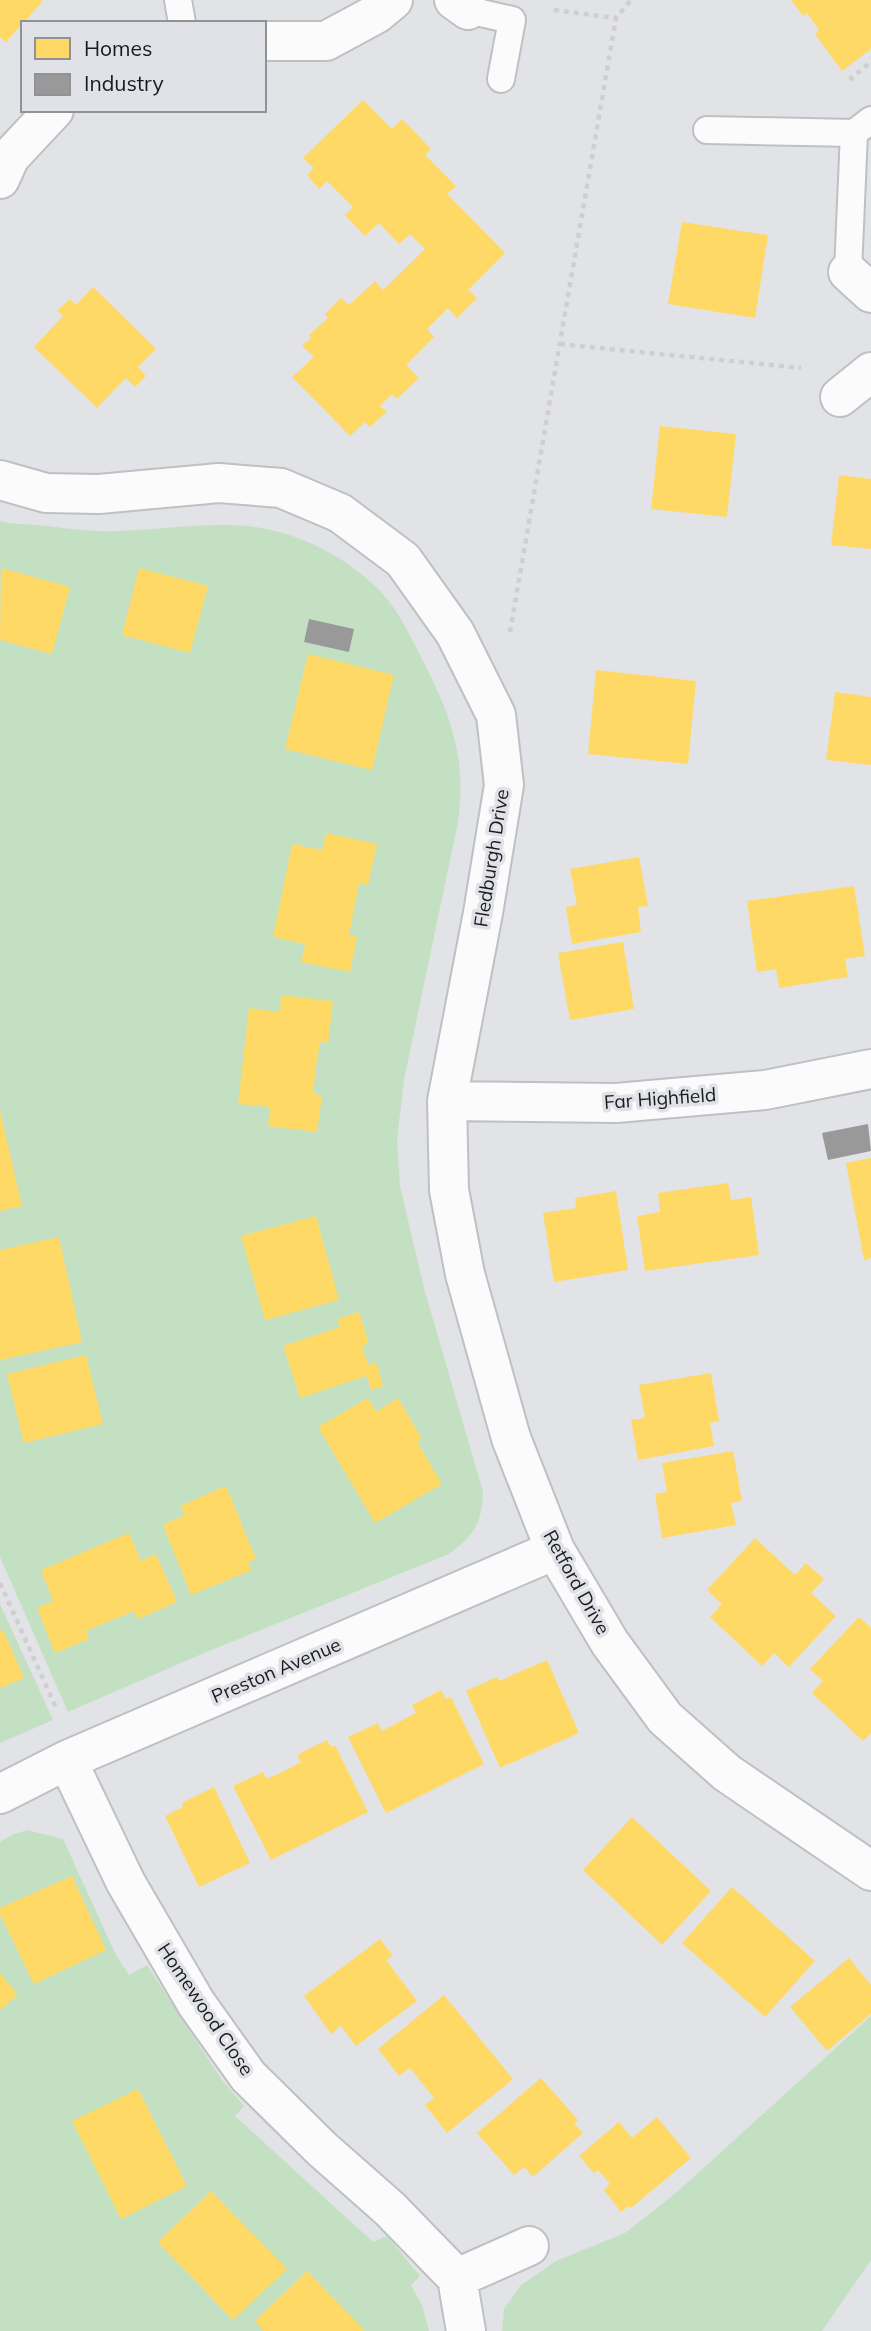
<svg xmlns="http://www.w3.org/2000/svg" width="871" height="2331" viewBox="0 0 871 2331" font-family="Mulish,sans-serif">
<rect width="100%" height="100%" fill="#e2e3e7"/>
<path fill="#c4e0c2" d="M 0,521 C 16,525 32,524 48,526 C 71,529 93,532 116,531 C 154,530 191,524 228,525 C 282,525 338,550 377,588 C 396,606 408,631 420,655 C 450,713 467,755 458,822 L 404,1080 L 397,1139 L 400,1186 L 424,1288 L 483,1492 C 482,1524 474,1535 449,1554 L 204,1653 L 68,1712 L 0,1557 Z
M 0,1604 L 53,1720 L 0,1743 Z
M 27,1830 L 63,1839 L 116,1955 L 129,1975 L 147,1965 L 222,2080 L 244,2106 L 235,2116 L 373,2242 L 387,2236 L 420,2276 L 411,2285 L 422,2305 L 429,2331 L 0,2331 L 0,1842 L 12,1835 Z
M 871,2016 L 871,2260 L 822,2331 L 502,2331 L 504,2309 L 520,2286 L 556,2261 L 625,2233 L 677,2192 Z"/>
<path fill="#ffd966" d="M 0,0 L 41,0 L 43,1 L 6,42 L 0,37 Z
M 791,0 L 871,0 L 871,49 L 842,71 L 815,34 L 819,30 L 807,13 L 803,16 Z
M 363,100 L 392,129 L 402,119 L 431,149 L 425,155 L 456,186 L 447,194 L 505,253 L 468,290 L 477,298 L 457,318 L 448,308 L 427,329 L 434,337 L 406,365 L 419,378 L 397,399 L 392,394 L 380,406 L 387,412 L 370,427 L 365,422 L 350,436 L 292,377 L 314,357 L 302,346 L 311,338 L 309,335 L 328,318 L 325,314 L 341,298 L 349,305 L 375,281 L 383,290 L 425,249 L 410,234 L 399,244 L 379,223 L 365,236 L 345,215 L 353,207 L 327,181 L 319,189 L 307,175 L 314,168 L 303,158 Z
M 682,222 L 768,235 L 755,318 L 668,304 Z
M 93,287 L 156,349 L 138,367 L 146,376 L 135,387 L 126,378 L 97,408 L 34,347 L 63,316 L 57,311 L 70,299 L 76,305 Z
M 660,426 L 736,434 L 727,517 L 651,509 Z
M 839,475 L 871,479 L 871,549 L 831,545 Z
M 1,568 L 70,587 L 52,654 L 0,640 Z
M 139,568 L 208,586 L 190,653 L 122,635 Z
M 308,654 L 394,675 L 372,770 L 285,749 Z
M 596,670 L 696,681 L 688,764 L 588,754 Z
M 835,692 L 871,697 L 871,765 L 826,760 Z
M 326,833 L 377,844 L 368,885 L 359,883 L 349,935 L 357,936 L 350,972 L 301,962 L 305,944 L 273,937 L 292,844 L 322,850 Z
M 639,857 L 648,906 L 638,907 L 641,932 L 572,944 L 566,907 L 577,905 L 570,869 Z
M 854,886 L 865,956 L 845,959 L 848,977 L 779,988 L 776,969 L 757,972 L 747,901 Z
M 623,942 L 634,1009 L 570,1020 L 558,953 Z
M 281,995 L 333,1001 L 328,1043 L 320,1042 L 316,1067 L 313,1094 L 322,1095 L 317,1132 L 268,1126 L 270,1107 L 238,1104 L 249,1008 L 280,1012 Z
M 0,1111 L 22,1206 L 0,1211 Z
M 871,1158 L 871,1258 L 864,1260 L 846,1163 Z
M 728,1183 L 731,1200 L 751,1197 L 759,1255 L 645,1271 L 637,1216 L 660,1212 L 658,1193 Z
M 616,1191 L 628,1270 L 554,1282 L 543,1213 L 576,1208 L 575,1198 Z
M 316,1216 L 339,1300 L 265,1320 L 241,1236 Z
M 59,1237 L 82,1342 L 0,1360 L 0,1250 Z
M 359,1312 L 369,1344 L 362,1346 L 368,1365 L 377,1363 L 383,1386 L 371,1390 L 367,1376 L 300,1398 L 283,1346 L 340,1327 L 337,1319 Z
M 86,1355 L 103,1424 L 24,1443 L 7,1374 Z
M 711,1373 L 719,1421 L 710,1423 L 714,1446 L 638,1460 L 631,1420 L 645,1418 L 639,1385 Z
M 368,1398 L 376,1412 L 398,1398 L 422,1439 L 417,1442 L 442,1484 L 375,1523 L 318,1427 Z
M 733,1451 L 742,1501 L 731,1503 L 736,1525 L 662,1538 L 655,1494 L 667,1492 L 662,1463 Z
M 226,1486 L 256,1559 L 248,1562 L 252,1570 L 191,1595 L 163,1525 L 185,1515 L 180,1506 Z
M 129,1533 L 141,1561 L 156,1554 L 177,1602 L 138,1619 L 134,1611 L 86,1631 L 89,1639 L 55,1653 L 37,1608 L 53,1601 L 41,1570 Z
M 755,1538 L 795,1575 L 806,1563 L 824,1579 L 811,1593 L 836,1616 L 789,1667 L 774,1653 L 762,1666 L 710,1617 L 722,1604 L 707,1590 Z
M 859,1617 L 871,1628 L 871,1733 L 863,1741 L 812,1693 L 823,1681 L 810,1669 Z
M 3,1630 L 24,1678 L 0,1688 L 0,1631 Z
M 547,1660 L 579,1733 L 500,1768 L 466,1691 L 497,1677 L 499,1681 Z
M 441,1690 L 446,1699 L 451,1697 L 484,1764 L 386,1813 L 348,1737 L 378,1723 L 382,1731 L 416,1713 L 412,1705 Z
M 327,1740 L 331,1747 L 335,1745 L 368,1812 L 271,1860 L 233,1786 L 263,1772 L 267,1779 L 284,1771 L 301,1762 L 297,1755 Z
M 214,1787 L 250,1863 L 199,1887 L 165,1816 L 183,1807 L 182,1803 Z
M 632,1817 L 711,1891 L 662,1945 L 583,1870 Z
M 72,1876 L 106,1950 L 34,1984 L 0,1914 L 0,1908 Z
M 732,1887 L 815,1961 L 765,2017 L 682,1943 Z
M 380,1939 L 393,1956 L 386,1960 L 417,2001 L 356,2046 L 341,2026 L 331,2034 L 304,1996 Z
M 849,1958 L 871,1985 L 871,2014 L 827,2051 L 790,2007 Z
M 0,1973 L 18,1995 L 0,2010 Z
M 444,1995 L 513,2079 L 447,2133 L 425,2105 L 434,2098 L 410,2068 L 399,2076 L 378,2049 Z
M 541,2078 L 578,2120 L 574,2123 L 583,2133 L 533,2177 L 524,2167 L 514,2175 L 477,2133 Z
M 138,2089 L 187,2186 L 121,2219 L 72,2121 Z
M 657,2117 L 691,2158 L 631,2208 L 629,2206 L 621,2212 L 604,2190 L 610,2184 L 598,2170 L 594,2173 L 579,2156 L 619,2122 L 632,2138 Z
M 211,2191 L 287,2269 L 233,2320 L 158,2242 Z
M 307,2271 L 345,2310 L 365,2331 L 264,2331 L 255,2321 Z"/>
<path fill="#999" d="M 309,619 L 354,629 L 349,652 L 304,642 Z
M 868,1124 L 871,1151 L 828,1160 L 822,1133 Z"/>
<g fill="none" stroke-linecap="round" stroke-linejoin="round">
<defs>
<path id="service" d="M 178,0 L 182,23
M 468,10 L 512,20 L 501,79
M 707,130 L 854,133
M 848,272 L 854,133 L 871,120"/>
<path id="minor" d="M 454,0 L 468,10
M 264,41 L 326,41 L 376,14 L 393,0
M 0,179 L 10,157 L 54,110
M 848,272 L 871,293
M 840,397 L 871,372
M 0,480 L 46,493 L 99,494 L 219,483 L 281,488 L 340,513 L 403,560 L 455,633 L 496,715 L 504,785 L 483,913 L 447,1101 L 449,1190 L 465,1274 L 511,1438 L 555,1550 L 610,1643 L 665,1718 L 727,1773 L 871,1871
M 447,1101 L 616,1103 L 765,1090 L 871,1069
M 67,1760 L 126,1883 L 196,2003 L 248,2076 L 322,2149 L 390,2209 L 457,2278 L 466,2331
M 0,1794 L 67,1760 L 555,1550
M 457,2278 L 529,2246"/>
</defs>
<use href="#service" stroke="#bfc0c3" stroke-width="30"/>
<use href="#minor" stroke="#bfc0c3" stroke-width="42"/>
<path stroke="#cfcfd0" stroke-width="4.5" stroke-dasharray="5 5" stroke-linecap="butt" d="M 554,10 L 616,18
M 853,80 L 851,78 L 871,62
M 560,344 L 801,368
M 510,632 L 616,18 L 631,0
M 0,1583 L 57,1710"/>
<use href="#service" stroke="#fbfbfb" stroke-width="26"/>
<use href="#minor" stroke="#fbfbfb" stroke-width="38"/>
</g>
<g text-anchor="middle" stroke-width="7" stroke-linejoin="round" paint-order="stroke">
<g font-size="19" fill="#1a1b1d" stroke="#e1e2e8">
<text transform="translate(491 858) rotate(-81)" y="7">Fledburgh Drive</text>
<text transform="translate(660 1098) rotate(-4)" y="7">Far Highfield</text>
<text transform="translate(577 1582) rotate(61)" y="7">Retford Drive</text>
<text transform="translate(276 1670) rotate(-23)" y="7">Preston Avenue</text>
<text transform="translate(206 2009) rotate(56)" y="7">Homewood Close</text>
</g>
</g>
<rect x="21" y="21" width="245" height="91" fill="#e1e2e8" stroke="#919297" stroke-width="2"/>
<rect x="35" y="38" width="35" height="21" fill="#ffd966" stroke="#919297" stroke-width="2"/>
<text x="84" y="56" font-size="21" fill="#1a1b1d">Homes</text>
<rect x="35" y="74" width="35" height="21" fill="#999999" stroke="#919297" stroke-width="2"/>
<text x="84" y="91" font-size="21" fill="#1a1b1d">Industry</text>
</svg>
